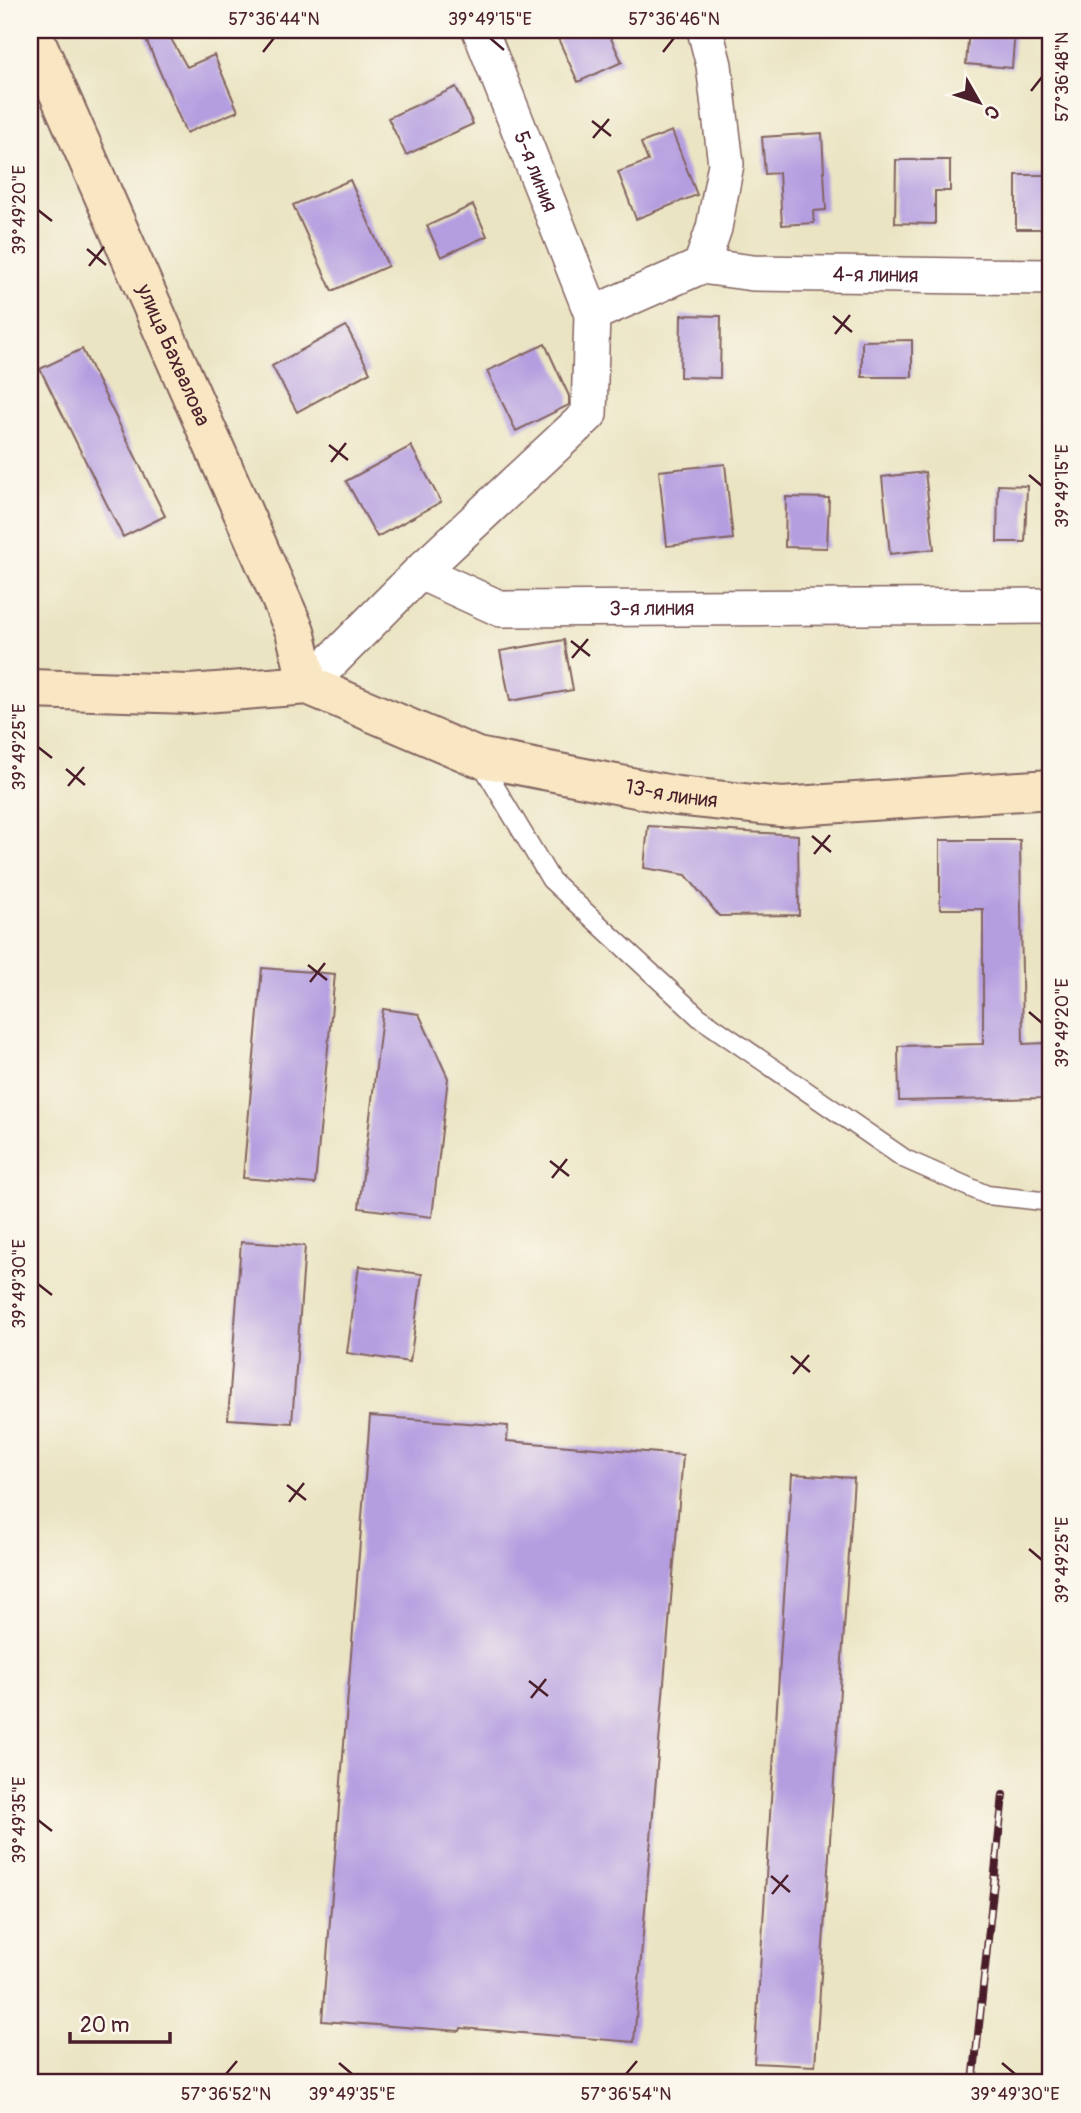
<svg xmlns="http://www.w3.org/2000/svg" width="1081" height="2113" viewBox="0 0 1081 2113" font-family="Pangolin,sans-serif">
<rect width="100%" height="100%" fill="#fbf7ec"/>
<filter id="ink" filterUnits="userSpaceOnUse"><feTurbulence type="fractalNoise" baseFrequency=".0143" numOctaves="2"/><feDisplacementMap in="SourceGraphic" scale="14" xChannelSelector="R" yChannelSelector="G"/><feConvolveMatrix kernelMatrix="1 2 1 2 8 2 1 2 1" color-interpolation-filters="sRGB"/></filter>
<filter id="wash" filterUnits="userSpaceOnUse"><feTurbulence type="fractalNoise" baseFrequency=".00686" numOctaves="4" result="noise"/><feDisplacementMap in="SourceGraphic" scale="28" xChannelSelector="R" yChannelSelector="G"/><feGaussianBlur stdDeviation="1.57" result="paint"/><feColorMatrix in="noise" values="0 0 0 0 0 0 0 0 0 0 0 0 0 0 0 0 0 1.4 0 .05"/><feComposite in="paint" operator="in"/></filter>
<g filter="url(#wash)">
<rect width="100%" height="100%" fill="#ebe4c3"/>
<g id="blocks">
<path fill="#b59ee0" d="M 142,30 L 166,30 L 187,67 L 214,55 L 238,111 L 186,133 Z
M 554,30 L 607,30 L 622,62 L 578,82 Z
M 969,30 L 1015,30 L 1012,68 L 966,64 Z
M 456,87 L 473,124 L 406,155 L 388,118 Z
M 672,131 L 697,195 L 636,219 L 618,172 L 648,161 L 641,143 Z
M 822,133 L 826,210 L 813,211 L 814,223 L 782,225 L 779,173 L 765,174 L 762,137 Z
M 896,160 L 950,160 L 950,191 L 935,191 L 935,224 L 895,223 Z
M 1016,175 L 1051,175 L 1051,229 L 1016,229 Z
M 350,180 L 388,266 L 332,291 L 293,205 Z
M 473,205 L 487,236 L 441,257 L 427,226 Z
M 681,315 L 721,316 L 720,378 L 680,377 Z
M 346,326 L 370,372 L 297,412 L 272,366 Z
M 912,340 L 912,377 L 862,377 L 862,341 Z
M 545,344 L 569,396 L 569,405 L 516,431 L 487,371 Z
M 82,349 L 165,516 L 123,537 L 40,369 Z
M 411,446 L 441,502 L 377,537 L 346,481 Z
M 725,464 L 733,539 L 667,546 L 659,471 Z
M 925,472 L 934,549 L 890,554 L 882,477 Z
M 998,485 L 1027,486 L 1025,542 L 997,542 Z
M 786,497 L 829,498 L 827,548 L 785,547 Z
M 564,640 L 573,690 L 510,701 L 500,651 Z
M 648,826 L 798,835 L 799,915 L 719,916 L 686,875 L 644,868 Z
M 940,840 L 1020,840 L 1023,1044 L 1045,1043 L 1046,1098 L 899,1101 L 898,1046 L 983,1044 L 983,909 L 940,909 Z
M 262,968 L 335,974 L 315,1184 L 243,1178 Z
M 383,1009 L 419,1014 L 448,1078 L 432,1217 L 359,1208 Z
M 241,1242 L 305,1246 L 292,1423 L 228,1419 Z
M 359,1266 L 422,1274 L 410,1362 L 347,1353 Z
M 370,1416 L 508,1426 L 507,1441 L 683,1455 L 634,2042 L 461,2028 L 460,2031 L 322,2021 Z
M 792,1474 L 854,1478 L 815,2066 L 754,2063 Z"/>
</g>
</g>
<g filter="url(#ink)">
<use href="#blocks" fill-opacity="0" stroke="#826460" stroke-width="2"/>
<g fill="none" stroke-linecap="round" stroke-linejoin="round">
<defs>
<path id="lane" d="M 479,760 L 551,880 L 699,1017 L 905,1159 L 987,1195 L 1051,1202"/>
<g id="street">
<path id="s1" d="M 480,30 L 592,314"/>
<path id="s2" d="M 701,266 L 753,273 L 1051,277"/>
<path d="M 420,572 L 589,414 L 592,314 L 701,266 L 714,228 L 726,164 L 714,65 L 705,30"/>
<path id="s3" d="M 308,685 L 420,572 L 501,609 L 1051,606"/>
</g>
<g id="secondary">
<path id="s4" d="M 31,30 L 295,631 L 308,685"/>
<path id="s5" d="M 30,689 L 190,694 L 308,685 L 477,757 L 677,796 L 781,807 L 1051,789"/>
</g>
</defs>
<use href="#lane" stroke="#826460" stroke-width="21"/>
<use href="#street" stroke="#826460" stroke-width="38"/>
<use href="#secondary" stroke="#826460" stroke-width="42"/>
<use href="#lane" stroke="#fff" stroke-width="18"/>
<use href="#street" stroke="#fff" stroke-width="35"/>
<use href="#secondary" stroke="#f9e7c3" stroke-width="38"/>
<defs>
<path id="rail" d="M 973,2083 L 1003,1795"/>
</defs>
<use href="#rail" stroke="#4a1f2b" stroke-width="8"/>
<use href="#rail" stroke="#fbf7ec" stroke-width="5" stroke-dasharray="16" stroke-linecap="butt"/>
</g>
</g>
<path fill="none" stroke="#4a1f2b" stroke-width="2.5" d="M 490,38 L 504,50M 263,52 L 274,38M 663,52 L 674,38M 1031,91 L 1042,77M 592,121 L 611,136M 593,138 L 609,119M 38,210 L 52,221M 87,249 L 106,265M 89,266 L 104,247M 833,316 L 852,332M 835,334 L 850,315M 329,445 L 348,460M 331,462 L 346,443M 1029,475 L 1042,486M 571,641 L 590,656M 572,658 L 588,639M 38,747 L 52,758M 66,769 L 85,785M 68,786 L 84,767M 812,836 L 831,852M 814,854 L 830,835M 308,965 L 327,980M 310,982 L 325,963M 1029,1012 L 1042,1023M 550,1161 L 569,1176M 552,1178 L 567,1159M 38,1284 L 52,1295M 791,1356 L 810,1372M 793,1374 L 809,1355M 287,1485 L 306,1500M 289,1502 L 304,1483M 1029,1549 L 1042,1560M 529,1681 L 548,1696M 531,1698 L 546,1679M 38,1820 L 52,1831M 771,1876 L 790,1892M 772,1894 L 788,1875M 339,2063 L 352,2074M 1002,2063 L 1015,2074M 226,2074 L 237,2061M 626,2074 L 637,2061"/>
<g text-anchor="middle" stroke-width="5" stroke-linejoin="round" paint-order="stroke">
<g font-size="21" fill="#4a1f2b" stroke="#fbf7ec">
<text dy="7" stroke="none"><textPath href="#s1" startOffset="152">5-я линия</textPath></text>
<text dy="7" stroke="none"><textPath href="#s2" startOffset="175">4-я линия</textPath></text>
<text dy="7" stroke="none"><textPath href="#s4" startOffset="355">улица Бахвалова</textPath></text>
<text dy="7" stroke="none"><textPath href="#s3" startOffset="399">3-я линия</textPath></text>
<text dy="7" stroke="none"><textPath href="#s5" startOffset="660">13-я линия</textPath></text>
</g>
</g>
<rect width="1081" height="2113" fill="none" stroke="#fbf7ec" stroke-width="77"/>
<g transform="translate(979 102) rotate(129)" stroke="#fbf7ec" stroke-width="5" paint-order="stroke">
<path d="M0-5L12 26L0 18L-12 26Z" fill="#4a1f2b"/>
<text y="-10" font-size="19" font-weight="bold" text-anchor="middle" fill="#4a1f2b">С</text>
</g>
<path d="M70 2032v10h100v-10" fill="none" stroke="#4a1f2b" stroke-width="3.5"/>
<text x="80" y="2032" font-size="21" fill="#4a1f2b" stroke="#fbf7ec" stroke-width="5" paint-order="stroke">20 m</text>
<rect x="38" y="38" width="1004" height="2036" fill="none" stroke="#4a1f2b" stroke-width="2.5"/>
<g font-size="18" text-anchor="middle" fill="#4a1f2b">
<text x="274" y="25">57°36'44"N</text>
<text x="490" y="25">39°49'15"E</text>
<text x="674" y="25">57°36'46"N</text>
<text transform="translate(1062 77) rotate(-90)" y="6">57°36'48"N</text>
<text transform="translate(19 210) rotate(-90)" y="6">39°49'20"E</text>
<text transform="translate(1062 486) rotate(-90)" y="6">39°49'15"E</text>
<text transform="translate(19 747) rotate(-90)" y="6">39°49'25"E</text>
<text transform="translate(1062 1023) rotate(-90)" y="6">39°49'20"E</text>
<text transform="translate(19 1284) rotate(-90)" y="6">39°49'30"E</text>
<text transform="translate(1062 1560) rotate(-90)" y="6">39°49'25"E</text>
<text transform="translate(19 1820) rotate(-90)" y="6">39°49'35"E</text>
<text x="226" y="2100">57°36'52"N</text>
<text x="352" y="2100">39°49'35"E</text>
<text x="626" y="2100">57°36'54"N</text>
<text x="1015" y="2100">39°49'30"E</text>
</g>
</svg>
